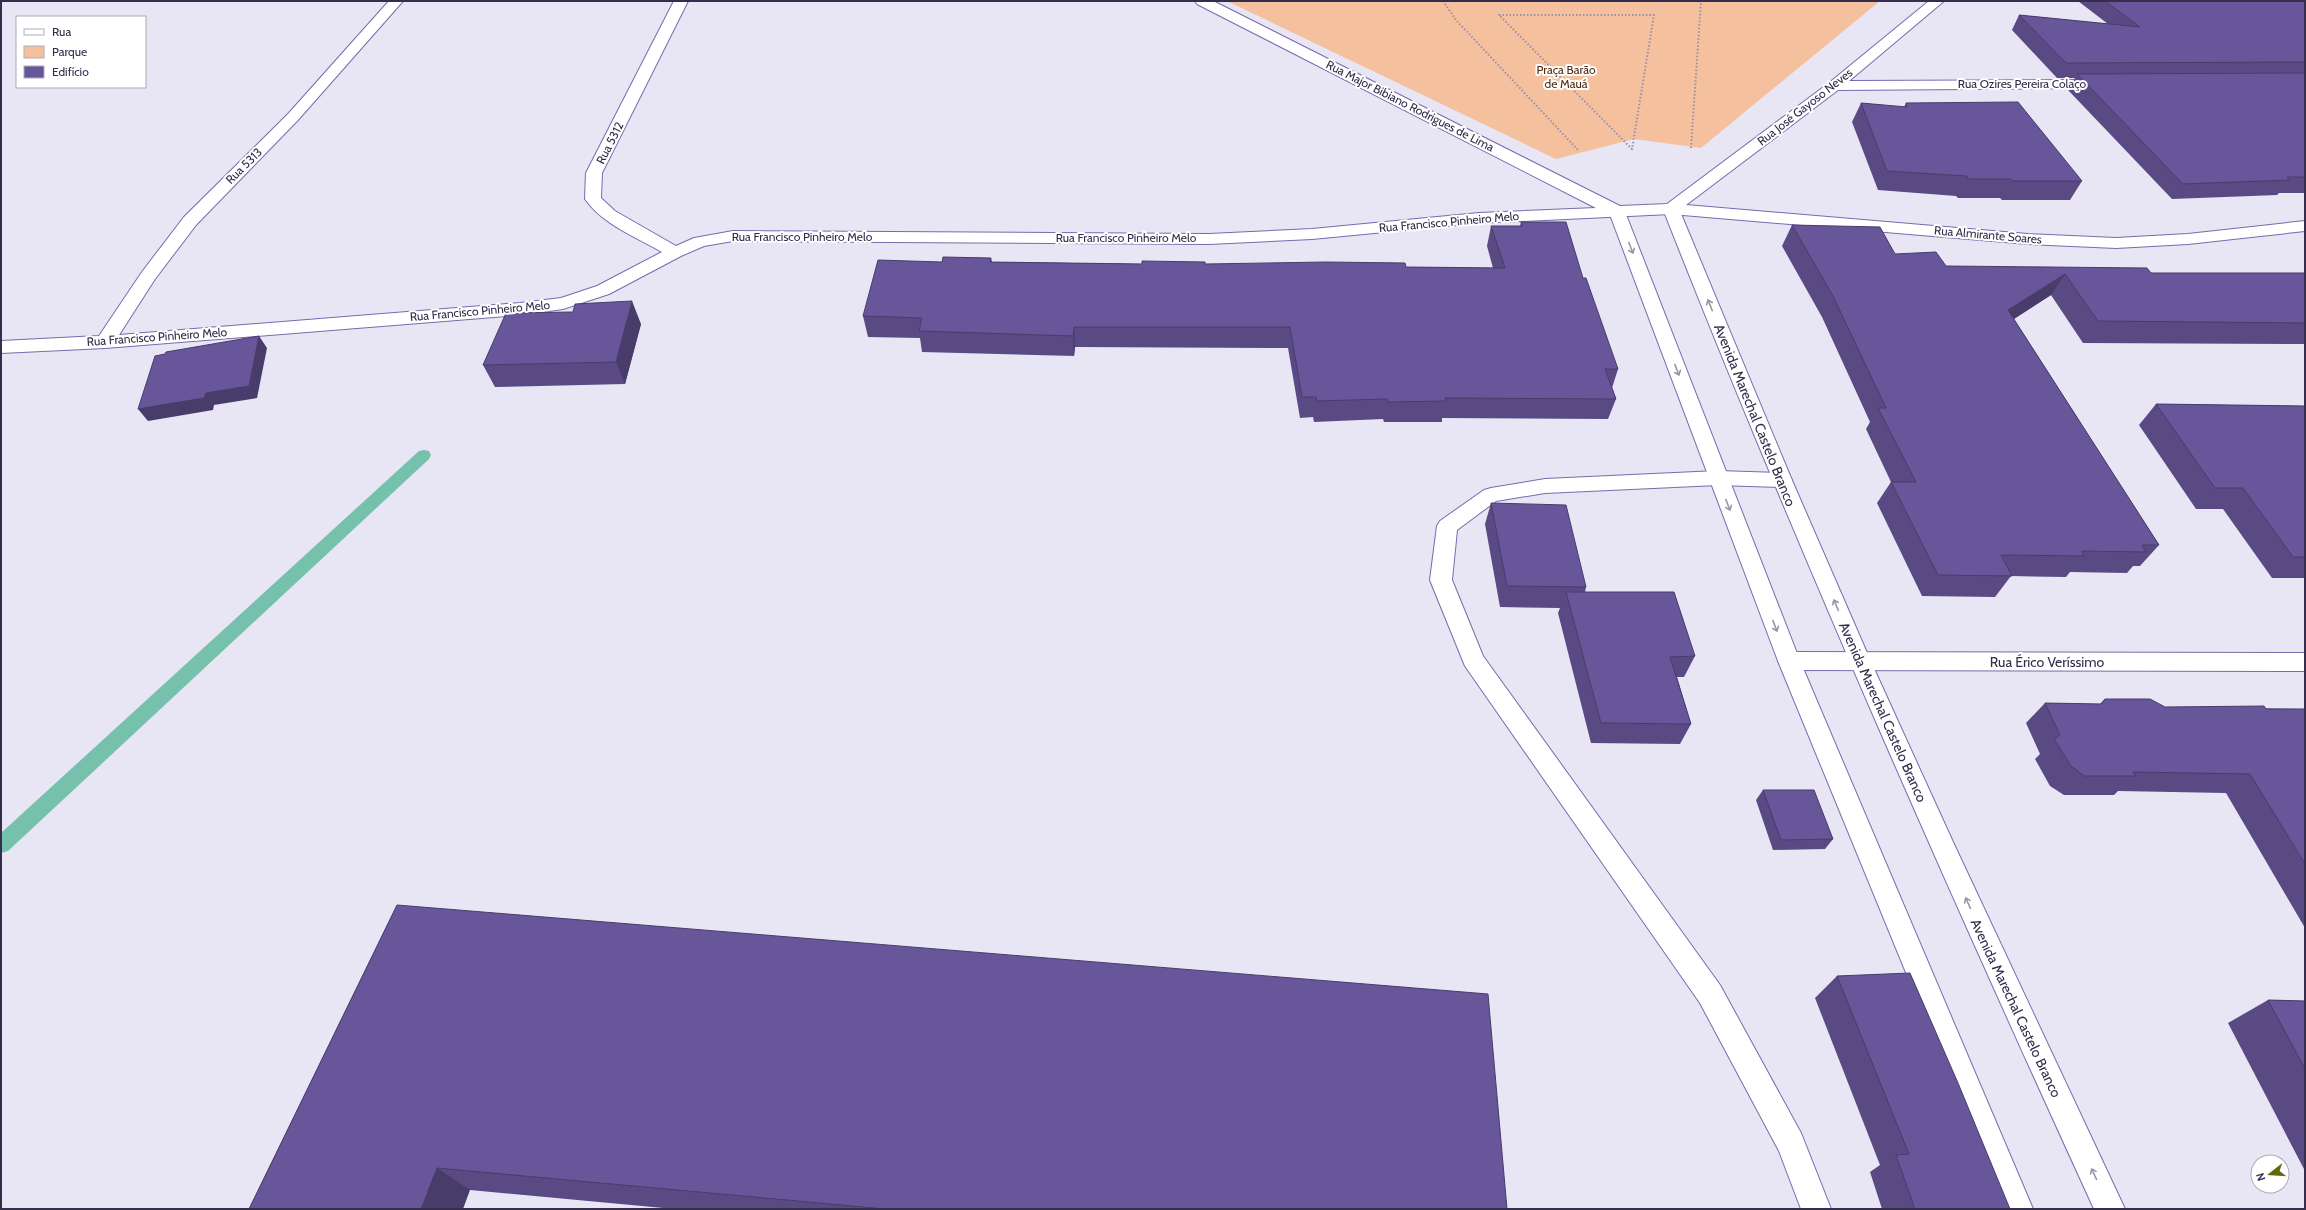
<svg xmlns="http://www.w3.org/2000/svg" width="2306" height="1210" viewBox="0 0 2306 1210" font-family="Cabin,sans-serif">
<rect width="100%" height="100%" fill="#e8e5f5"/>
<path fill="#f5c09e" d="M 1227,1 L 1880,1 L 1701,148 L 1634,139 L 1556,159 Z"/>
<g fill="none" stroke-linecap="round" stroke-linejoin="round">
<path fill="#75c1ab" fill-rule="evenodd" d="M 424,450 L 429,451 L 431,455 L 429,459 L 8,851 L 1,853 L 1,833 L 419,451 Z"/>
<defs>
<path id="lane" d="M 1718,471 L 1782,473 L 1789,475 L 1792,480 L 1789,485 L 1782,487 L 1718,485 L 1545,493 L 1496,501 L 1457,530 L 1452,580 L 1483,656 L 1720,985 L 1801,1133 L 1831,1209 L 1801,1209 L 1779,1151 L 1700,1003 L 1465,666 L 1430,580 L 1437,526 L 1440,521 L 1484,490 L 1491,488 L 1545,479 Z"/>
<path id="street" d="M 389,1 L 403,1 L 298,120 L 196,225 L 155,279 L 119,335 L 520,303 L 561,298 L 597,286 L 662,252 C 636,237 602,224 585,199 L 586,173 L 674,1 L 688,1 L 602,173 L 601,198 L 615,211 L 676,246 L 694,238 L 733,231 L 1209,234 L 1312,229 L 1479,213 L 1596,208 L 1197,4 L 1195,1 L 1213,1 L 1620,206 L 1667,204 L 1829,83 L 1929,1 L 1944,1 L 1849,81 L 2101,80 L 2108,84 L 2101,88 L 1838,90 L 1686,205 L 2028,234 L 2116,238 L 2188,234 L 2305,221 L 2305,231 L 2188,244 L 2116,248 L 2028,244 L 1671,214 L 1479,223 L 1312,239 L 1209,244 L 733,241 L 704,246 L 681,256 L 609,294 L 563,309 L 520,315 L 105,348 L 1,353 L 1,341 L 99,336 L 142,272 L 184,217 L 288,114 Z
M 1789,652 L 2305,653 L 2305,671 L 1789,670 L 1781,667 L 1778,661 L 1781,655 Z"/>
<path id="secondary" d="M 1671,204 L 1677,205 L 1679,209 L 1791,478 L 1871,662 L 1953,842 L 2125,1209 L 2094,1209 C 1943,879 1796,547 1663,209 L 1665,205 Z
M 1617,207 L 1623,208 L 1625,212 L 1800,661 L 2033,1209 L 2003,1209 L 1778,661 L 1609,212 L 1611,208 Z"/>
</defs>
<use href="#lane" stroke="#7a69ae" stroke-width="2"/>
<use href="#street" stroke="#7a69ae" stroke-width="2"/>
<use href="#secondary" stroke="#7a69ae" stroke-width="2"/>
<path stroke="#9691a8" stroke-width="2" stroke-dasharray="1.5 2" stroke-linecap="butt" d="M 1443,1 L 1456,20 L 1579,151
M 1499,15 L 1654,15 L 1632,149 Z
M 1691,148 L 1701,1"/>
<use href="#lane" fill="#fff" fill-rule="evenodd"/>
<use href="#street" fill="#fff" fill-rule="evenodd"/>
<use href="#secondary" fill="#fff" fill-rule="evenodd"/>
</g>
<path fill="#594a84" d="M 2078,1 L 2305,1 L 2305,193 L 2279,193 L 2277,195 L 2172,199 L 2068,90 L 2075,78 L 2057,78 L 2012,30 L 2019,15 L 2108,24 Z
M 1861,103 L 1904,107 L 1906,103 L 2082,181 L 2070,200 L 2002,200 L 2000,198 L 1958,198 L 1956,196 L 1878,190 L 1852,122 Z
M 1521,222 L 1583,278 L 1618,369 L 1612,388 L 1616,399 L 1608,419 L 1442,418 L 1442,422 L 1384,422 L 1383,419 L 1314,422 L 1313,417 L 1300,418 L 1288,348 L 1075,347 L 1074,356 L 922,352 L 920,338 L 868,337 L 863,316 L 942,262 L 991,258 L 992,262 L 1142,264 L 1205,264 L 1406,267 L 1493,268 L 1487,246 L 1491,226 L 1520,226 Z
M 1792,225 L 1895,254 L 1946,266 L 2151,273 L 2305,273 L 2305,344 L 2083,343 L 2051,295 L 2014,319 L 2159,545 L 2140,566 L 2133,566 L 2127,573 L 2070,572 L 2066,577 L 2011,576 L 1995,597 L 1922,596 L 1877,503 L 1891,482 L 1866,429 L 1870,422 L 1822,317 L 1782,246 Z
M 573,312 L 641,324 L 625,384 L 495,387 L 483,365 Z
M 2156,404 L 2305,406 L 2305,578 L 2272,578 L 2223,509 L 2196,509 L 2139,425 Z
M 1491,503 L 1586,587 L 1585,592 L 1695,656 L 1684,677 L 1677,677 L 1691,724 L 1680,744 L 1591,743 L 1558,613 L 1560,608 L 1500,607 L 1485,524 Z
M 2105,699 L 2165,707 L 2305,709 L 2305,928 L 2226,793 L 2118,791 L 2114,795 L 2064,795 L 2050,786 L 2035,759 L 2040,754 L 2026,723 L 2045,703 L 2100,704 Z
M 1763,790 L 1833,839 L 1825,849 L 1773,850 L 1756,800 Z
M 397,905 L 1507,1209 L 674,1209 L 470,1190 L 249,1209 Z
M 1837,976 L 2010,1209 L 1882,1209 L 1870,1172 L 1880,1165 L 1815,998 Z
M 2268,1000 L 2305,1001 L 2305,1171 L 2228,1023 Z"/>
<path fill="#483c6b" d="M 2065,274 L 2051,295 L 1995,331 L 2008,310 Z
M 632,301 L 641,324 L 625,384 L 616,362 Z
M 1074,327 L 1075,347 L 1074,356 L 1073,336 Z
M 259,336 L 267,348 L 257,398 L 214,405 L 213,410 L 148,421 L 138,409 L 206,393 Z
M 437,1168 L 470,1190 L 463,1209 L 421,1209 Z"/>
<path fill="#675699" stroke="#483c6b" d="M 2105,1 L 2305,1 L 2305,62 L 2066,63 L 2019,15 L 2140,27 Z
M 2305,73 L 2305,177 L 2287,177 L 2289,180 L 2183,184 L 2077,74 Z
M 2018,102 L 2082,181 L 2013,181 L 2011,179 L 1968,179 L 1967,176 L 1887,171 L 1861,103 L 1907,107 L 1906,103 Z
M 1521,222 L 1566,222 L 1583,278 L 1586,278 L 1618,369 L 1605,369 L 1616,399 L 1445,398 L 1446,401 L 1388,402 L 1387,399 L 1317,401 L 1316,397 L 1302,397 L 1290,327 L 1074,327 L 1073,336 L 919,331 L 922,318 L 863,316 L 878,260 L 942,262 L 943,257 L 991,258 L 990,262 L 1142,264 L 1142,261 L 1205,262 L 1205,264 L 1326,262 L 1405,263 L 1406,267 L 1505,268 L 1491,226 L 1522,226 Z
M 1792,225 L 1880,227 L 1895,254 L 1936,252 L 1946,266 L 2147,268 L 2151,273 L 2305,273 L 2305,323 L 2098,321 L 2065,274 L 2008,310 L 2159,545 L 2142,545 L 2146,552 L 2082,551 L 2084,556 L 2001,555 L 2012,576 L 1938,575 L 1891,482 L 1916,482 L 1878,408 L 1886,408 L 1833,296 Z
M 632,301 L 616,362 L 483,365 L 506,313 L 573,312 L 575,304 Z
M 259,336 L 249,386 L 206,393 L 204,398 L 138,409 L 155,356 L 165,354 L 166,352 Z
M 2156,404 L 2305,406 L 2305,557 L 2293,557 L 2243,488 L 2215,488 Z
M 1491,503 L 1566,505 L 1586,587 L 1507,586 Z
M 1566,592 L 1674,592 L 1695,656 L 1670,657 L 1691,724 L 1601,723 Z
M 2105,699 L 2150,699 L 2165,707 L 2264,706 L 2266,709 L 2305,709 L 2305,864 L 2250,774 L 2133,772 L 2136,776 L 2084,776 L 2071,766 L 2054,739 L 2060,735 L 2045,703 L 2101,704 Z
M 1763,790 L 1814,790 L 1833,839 L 1781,840 Z
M 397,905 L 1488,994 L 1507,1209 L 885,1209 L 437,1168 L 421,1209 L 249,1209 Z
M 1910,973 L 1958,1083 L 2010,1209 L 1915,1209 L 1896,1155 L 1909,1154 L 1837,976 Z
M 2268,1000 L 2305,1001 L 2305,1069 Z"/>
<defs><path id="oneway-shaft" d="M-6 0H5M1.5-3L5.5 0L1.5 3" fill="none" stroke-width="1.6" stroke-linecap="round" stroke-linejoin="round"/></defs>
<g stroke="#9a96a5">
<use href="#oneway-shaft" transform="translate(1631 248) rotate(69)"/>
<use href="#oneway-shaft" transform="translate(1710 305) rotate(-112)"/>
<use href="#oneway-shaft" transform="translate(1677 370) rotate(69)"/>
<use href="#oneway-shaft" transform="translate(1728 505) rotate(69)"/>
<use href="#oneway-shaft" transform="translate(1836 605) rotate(-113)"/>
<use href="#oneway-shaft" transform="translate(1775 626) rotate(69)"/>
<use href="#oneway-shaft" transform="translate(1968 903) rotate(-114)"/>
<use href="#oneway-shaft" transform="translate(2094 1174) rotate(-115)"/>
</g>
<g text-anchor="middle" stroke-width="4" stroke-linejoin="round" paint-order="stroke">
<g font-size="12" fill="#512c11" stroke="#fff">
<text x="1566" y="74">Praça Barão<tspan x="1566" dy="14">de Mauá</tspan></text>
</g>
<g font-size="12" fill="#342d4b" stroke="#fff">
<text x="2022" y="88">Rua Ozires Pereira Colaço</text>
<text transform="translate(1410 106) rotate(27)" y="4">Rua Major Bibiano Rodrigues de Lima</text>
<text transform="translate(1805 107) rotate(-38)" y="4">Rua José Gayoso Neves</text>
<text transform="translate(610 143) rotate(-63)" y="4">Rua 5312</text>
<text transform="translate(244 166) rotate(-45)" y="4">Rua 5313</text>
<text transform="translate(1449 222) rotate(-5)" y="4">Rua Francisco Pinheiro Melo</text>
<text transform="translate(1988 235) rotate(5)" y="4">Rua Almirante Soares</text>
<text x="802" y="241">Rua Francisco Pinheiro Melo</text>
<text x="1126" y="242">Rua Francisco Pinheiro Melo</text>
<text transform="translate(480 311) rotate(-5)" y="4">Rua Francisco Pinheiro Melo</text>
<text transform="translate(157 337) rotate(-4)" y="4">Rua Francisco Pinheiro Melo</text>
</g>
<g font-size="14" fill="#342d4b" stroke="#fff">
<text transform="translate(1755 415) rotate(68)" y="5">Avenida Marechal Castelo Branco</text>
<text x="2047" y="667">Rua Érico Veríssimo</text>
<text transform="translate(1883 712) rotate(66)" y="5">Avenida Marechal Castelo Branco</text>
<text transform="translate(2016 1008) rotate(65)" y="5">Avenida Marechal Castelo Branco</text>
</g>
</g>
<rect width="2306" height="1210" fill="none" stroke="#342d4b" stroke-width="4"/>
<rect x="16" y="16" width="130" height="72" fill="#ffffff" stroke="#aeabb7"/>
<rect x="24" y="29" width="20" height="6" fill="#ffffff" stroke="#aeabb7"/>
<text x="52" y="36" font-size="12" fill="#342d4b">Rua</text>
<rect x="24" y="46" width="20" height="12" fill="#f5c09e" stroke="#aeabb7"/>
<text x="52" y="56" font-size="12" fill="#342d4b">Parque</text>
<rect x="24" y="66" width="20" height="12" fill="#675699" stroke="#aeabb7"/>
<text x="52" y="76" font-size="12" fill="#342d4b">Edifício</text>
<g transform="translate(2270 1174) rotate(253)"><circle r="19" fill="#ffffff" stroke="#aeabb7"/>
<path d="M0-3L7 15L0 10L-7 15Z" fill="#62690a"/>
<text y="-6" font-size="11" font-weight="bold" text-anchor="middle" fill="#342d4b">N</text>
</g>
</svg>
